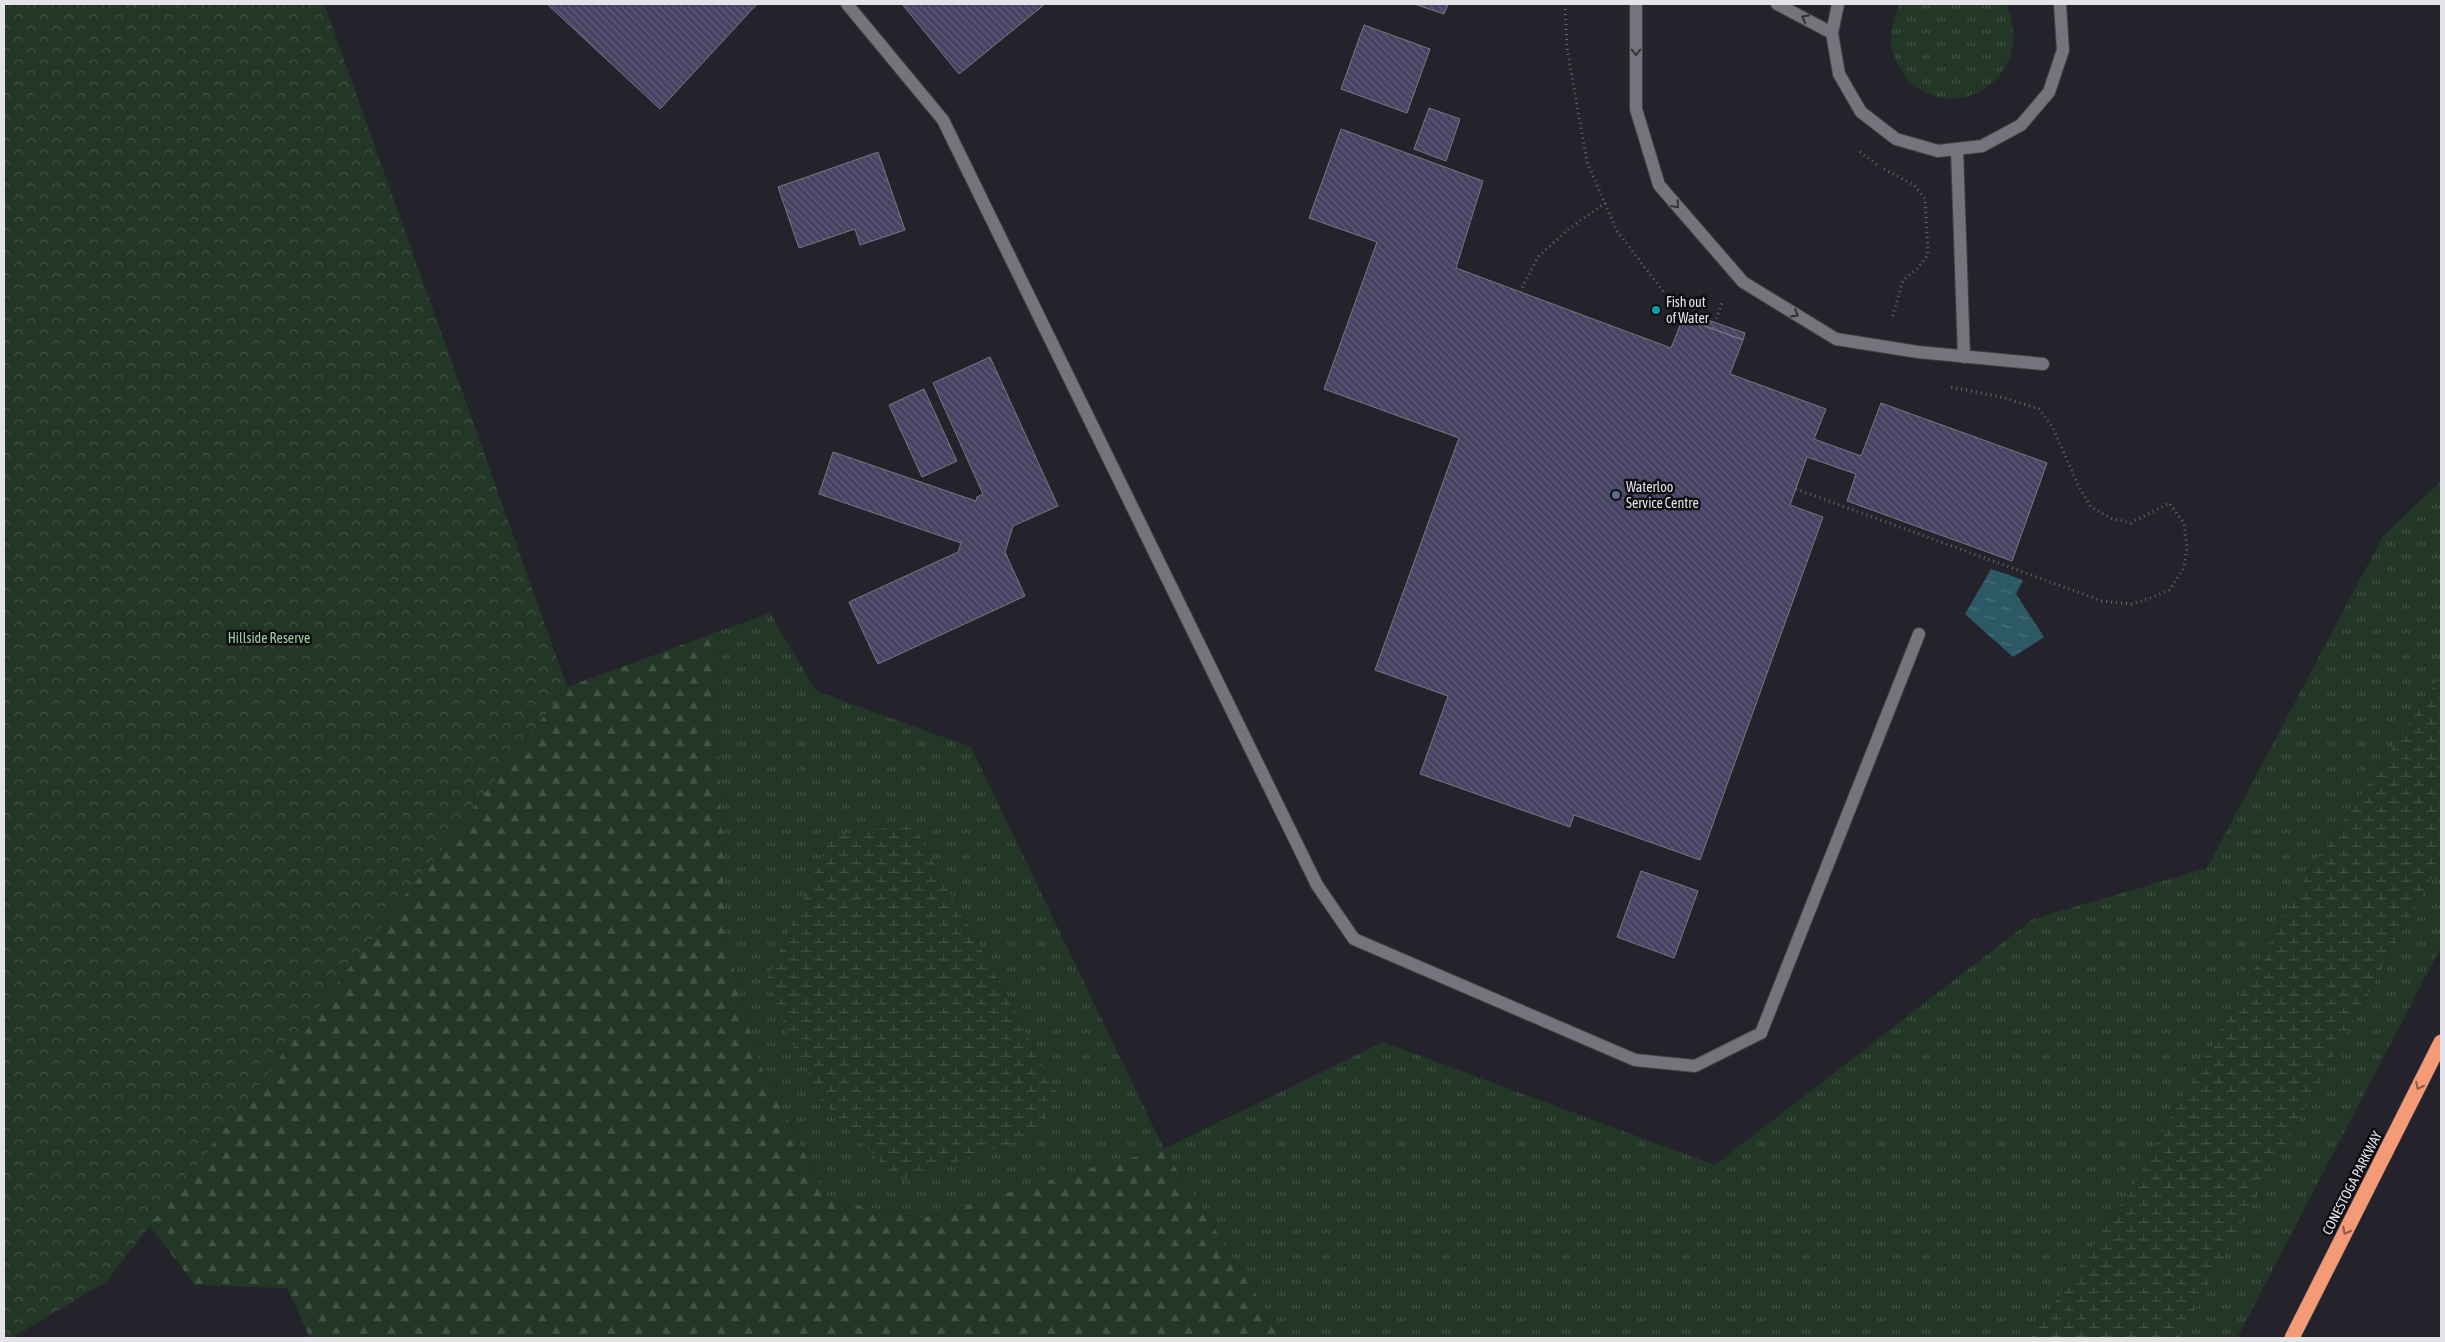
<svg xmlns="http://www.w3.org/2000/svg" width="2445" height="1342" viewBox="0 0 2445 1342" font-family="'Asap Condensed',sans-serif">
<defs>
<pattern id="grass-tufts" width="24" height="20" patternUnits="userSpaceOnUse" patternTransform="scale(1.25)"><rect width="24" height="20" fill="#223725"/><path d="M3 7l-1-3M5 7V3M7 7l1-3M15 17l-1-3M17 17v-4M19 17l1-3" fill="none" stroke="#425445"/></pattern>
<pattern id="forest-firs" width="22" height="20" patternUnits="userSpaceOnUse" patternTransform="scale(1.25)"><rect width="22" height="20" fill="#223725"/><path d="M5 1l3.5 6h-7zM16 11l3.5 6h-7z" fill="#425445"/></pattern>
<pattern id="wetland-marsh" width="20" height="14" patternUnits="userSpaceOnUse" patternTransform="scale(1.25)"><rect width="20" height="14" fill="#223725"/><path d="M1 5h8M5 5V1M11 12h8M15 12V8" fill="none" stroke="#425445"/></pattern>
<pattern id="park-crowns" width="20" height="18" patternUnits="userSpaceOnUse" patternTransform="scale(1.25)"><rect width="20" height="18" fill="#223725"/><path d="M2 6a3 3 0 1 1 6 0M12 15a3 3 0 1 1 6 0" fill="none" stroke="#425445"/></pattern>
<pattern id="water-ripples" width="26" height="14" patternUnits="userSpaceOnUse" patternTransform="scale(1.25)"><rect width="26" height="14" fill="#2d5966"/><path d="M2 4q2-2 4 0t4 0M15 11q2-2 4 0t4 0" fill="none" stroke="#4b717c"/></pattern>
<pattern id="building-back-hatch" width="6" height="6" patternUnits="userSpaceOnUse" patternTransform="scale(1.25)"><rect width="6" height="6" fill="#454262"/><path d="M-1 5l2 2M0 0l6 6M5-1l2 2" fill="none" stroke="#605d78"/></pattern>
</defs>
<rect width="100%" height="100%" fill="#24232b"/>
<path fill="url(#grass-tufts)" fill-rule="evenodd" d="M 1900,4 L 2006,4 C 2042,84 1937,136 1898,65 C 1887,45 1890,24 1900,4 Z
M 2441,481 L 2441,675 L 2306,877 L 2129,1193 L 2031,1338 L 1284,1338 L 1164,1150 L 923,1218 L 827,1199 L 758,1060 L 726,941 L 714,633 L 770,613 L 816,691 L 971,747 L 1164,1149 L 1383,1042 L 1715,1165 L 2033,919 L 2207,868 L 2383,536 ZM 913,824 L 1030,1039 L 1057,1094 Z
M 2441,861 L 2441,947 L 2237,1338 L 2179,1338 Z"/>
<path fill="url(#forest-firs)" d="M 4,4 L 324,4 L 567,687 L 714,633 L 726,941 L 758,1060 L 827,1199 L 923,1218 L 1104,1164 L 1164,1150 L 1284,1338 L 310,1338 L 287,1288 L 195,1285 L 51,1097 Z"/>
<path fill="url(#wetland-marsh)" d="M 2441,675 L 2441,861 L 2181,1335 L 2179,1338 L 2031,1338 L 2129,1193 L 2306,877 Z
M 913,824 L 1030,1039 L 1057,1094 L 1037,1135 L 898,1181 L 820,1099 L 784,1026 L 768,977 L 831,836 Z"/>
<path fill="url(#park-crowns)" d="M 4,4 L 324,4 L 567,687 L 106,1282 L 11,1338 L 4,1338 Z"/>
<path fill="url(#water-ripples)" d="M 1991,569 L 2023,580 L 2016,594 L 2044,637 L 2013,657 L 1965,614 Z"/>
<path fill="url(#building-back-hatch)" stroke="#797881" d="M 547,4 L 757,4 L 660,109 Z
M 902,4 L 1045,4 L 959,74 Z
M 1414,4 L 1448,4 L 1444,14 Z
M 1364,25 L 1430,49 L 1407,113 L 1341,89 Z
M 1429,108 L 1460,119 L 1446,161 L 1414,149 Z
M 1341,129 L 1483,181 L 1456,268 L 1671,348 L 1683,318 L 1743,340 L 1730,374 L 1826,409 L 1814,439 L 1861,456 L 1881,403 L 2047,463 L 2012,561 L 1847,501 L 1856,474 L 1807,457 L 1790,505 L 1823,517 L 1700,860 L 1574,815 L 1570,827 L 1420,774 L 1448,696 L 1375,670 L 1459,438 L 1324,389 L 1377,242 L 1309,218 Z
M 878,152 L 905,230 L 860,245 L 855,229 L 799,248 L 778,187 Z
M 1685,312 L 1745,333 L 1743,340 L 1683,318 Z
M 990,357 L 1058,506 L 1013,526 L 1005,552 L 1025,596 L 878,664 L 849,602 L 958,552 L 961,543 L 819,494 L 833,452 L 976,501 L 977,497 L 983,494 L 933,383 Z
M 924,389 L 957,461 L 922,477 L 889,405 Z
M 1641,871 L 1698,891 L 1674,958 L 1617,937 Z"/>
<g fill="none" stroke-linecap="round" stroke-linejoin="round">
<defs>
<path id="minor" d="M 847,4 L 943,120 L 1317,885 L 1354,939 L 1635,1060 L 1695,1066 L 1761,1033 L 1919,634
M 1636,4 L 1636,109 L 1659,185 L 1743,282 L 1836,339 L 1918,352 L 2043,364
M 1777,4 L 1832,33
M 1838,4 L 1832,33 L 1839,74 L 1861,112 L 1896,139 L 1938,151 L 1982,146 L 2021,125 L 2049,92 L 2063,50 L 2060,4
M 1957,149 L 1964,357"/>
<path id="highway" d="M 2292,1338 L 2441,1042"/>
</defs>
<use href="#minor" stroke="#404046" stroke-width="14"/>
<use href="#highway" stroke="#404046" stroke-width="16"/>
<path stroke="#67676e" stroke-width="3" stroke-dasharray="1 4" stroke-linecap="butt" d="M 1565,4 L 1567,48 L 1587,162 L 1617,231 L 1679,312 L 1714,324
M 1860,152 L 1879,166
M 1884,169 L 1914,185 L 1925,199 L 1928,255 L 1917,269 L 1903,280 L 1892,318
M 1520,292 L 1538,257 L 1570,228 L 1605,203
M 1713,328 L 1722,303
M 1796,489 L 2102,601 L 2131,604 L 2153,597 L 2169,590 L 2184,568 L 2187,547 L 2184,523 L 2169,503 L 2131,523 L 2110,518 L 2091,507 L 2079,487 L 2053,428 L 2039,409 L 2005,398 L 1951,387"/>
<use href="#minor" stroke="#74747d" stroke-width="12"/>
<use href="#highway" stroke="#f49a76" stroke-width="15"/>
</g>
<defs><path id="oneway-chevron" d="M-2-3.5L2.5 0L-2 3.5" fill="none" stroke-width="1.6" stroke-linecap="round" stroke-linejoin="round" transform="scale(1.25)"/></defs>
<g stroke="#313136">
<use href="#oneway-chevron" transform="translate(1805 18) rotate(-152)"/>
<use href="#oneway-chevron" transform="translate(1636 52) rotate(90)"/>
<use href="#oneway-chevron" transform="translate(1676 205) rotate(49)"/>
<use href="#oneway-chevron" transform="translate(1795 314) rotate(31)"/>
</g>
<g stroke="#8c5b48">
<use href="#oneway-chevron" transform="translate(2419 1086) rotate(117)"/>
<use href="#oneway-chevron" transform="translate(2346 1231) rotate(117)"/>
</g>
<circle fill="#0f9aa8" stroke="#0d0d10" stroke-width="2" cx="1656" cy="310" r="5"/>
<circle fill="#5c6f8a" stroke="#0d0d10" stroke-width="2" cx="1616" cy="495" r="5"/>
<g text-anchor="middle" stroke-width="5" stroke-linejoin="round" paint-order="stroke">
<g font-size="14" fill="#e3e3e8" stroke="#0d0d10" text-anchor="start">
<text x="1666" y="307">Fish out<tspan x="1666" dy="16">of Water</tspan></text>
<text x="1626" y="492">Waterloo<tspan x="1626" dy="16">Service Centre</tspan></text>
</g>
<g font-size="14" fill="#9bd0a3" stroke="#0d0d10">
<text x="269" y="643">Hillside Reserve</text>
</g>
<g font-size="14" fill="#e3e3e8" stroke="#0d0d10">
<text transform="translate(2352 1183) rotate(-63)" y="5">CONESTOGA PARKWAY</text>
</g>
</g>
<rect width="2445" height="1342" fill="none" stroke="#e3e3e8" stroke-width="10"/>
</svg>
